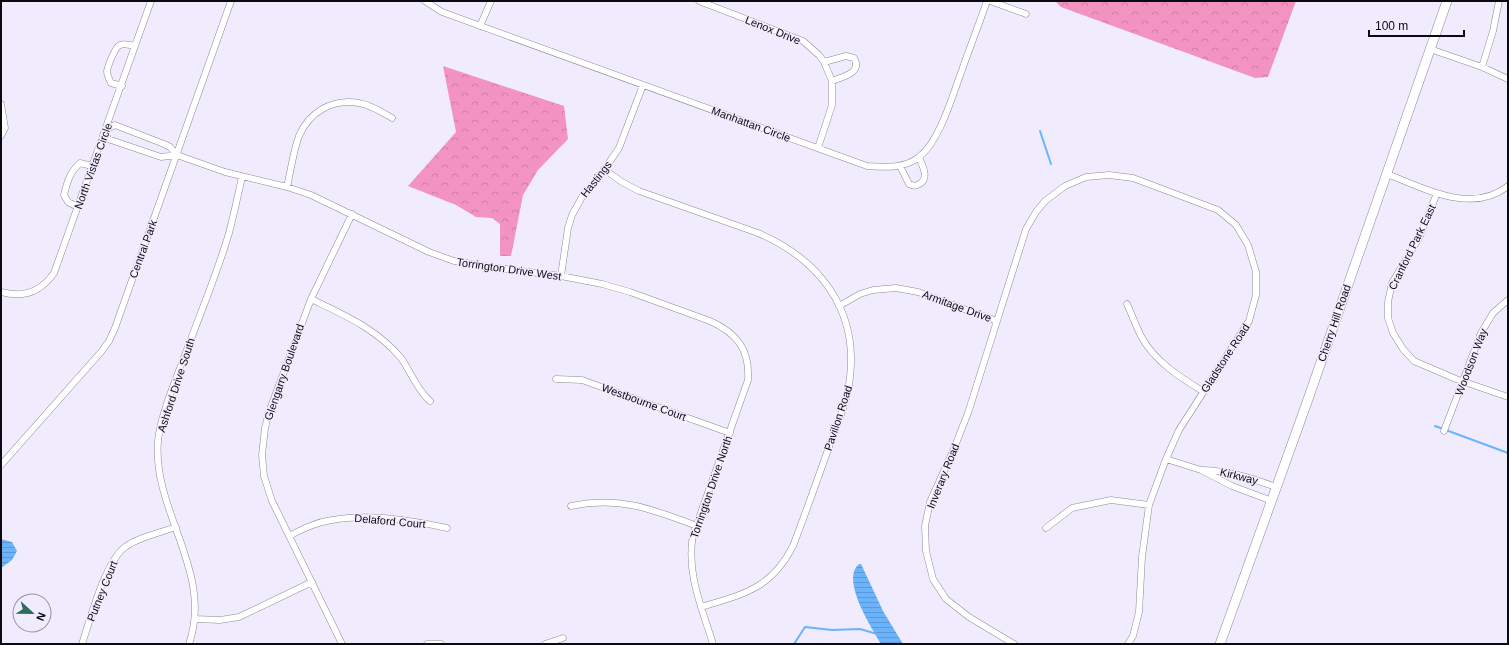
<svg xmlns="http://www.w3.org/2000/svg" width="1509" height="645" viewBox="0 0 1509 645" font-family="Arial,sans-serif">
<defs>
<pattern id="forest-crowns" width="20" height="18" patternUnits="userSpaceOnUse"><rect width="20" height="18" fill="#f293c1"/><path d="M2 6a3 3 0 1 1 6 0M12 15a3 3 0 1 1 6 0" fill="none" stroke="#ce7da5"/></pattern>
<pattern id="water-rules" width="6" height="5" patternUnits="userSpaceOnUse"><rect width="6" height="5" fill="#6bb4fb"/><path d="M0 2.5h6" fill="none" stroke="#5c99d6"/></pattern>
</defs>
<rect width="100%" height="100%" fill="#f1ecfd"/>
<path fill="url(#forest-crowns)" d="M 1055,1 L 1296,1 L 1268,77 L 1255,78 L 1061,7 Z
M 443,66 L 564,106 L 568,139 L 538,170 L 523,195 L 511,256 L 500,256 L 500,224 L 492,218 L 476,217 L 456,205 L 408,186 L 456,132 Z"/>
<path fill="url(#water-rules)" d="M 1,539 L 12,542 L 17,551 L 12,560 L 1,568 Z
M 859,564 L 861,564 L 862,566 L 883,611 L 903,644 L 881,644 C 872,628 840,580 859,564 Z"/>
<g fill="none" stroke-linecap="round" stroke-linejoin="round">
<path stroke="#6bb4fb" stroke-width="2" d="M 1040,131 L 1051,164
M 1435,426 L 1508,453
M 794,644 L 805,627 L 832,630 L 860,629 L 877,634"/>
<defs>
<path id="minor" d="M 425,1 L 442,12 L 867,166 C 885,167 904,169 919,157 C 940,141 953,94 962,70 C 970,47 979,24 987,1
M 699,1 L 803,41 L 819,55 L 824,62 L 832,81 L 832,105 L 818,148
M 990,1 L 1026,14
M 480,26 L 491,1
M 1430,49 L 1482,67 L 1508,79
M 824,62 L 846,56 L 854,58 C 863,73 842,77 832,81
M 1482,67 L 1493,31 L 1499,1
M 122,86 L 111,83 C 109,79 107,75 107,71 C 108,66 115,47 120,45 C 124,43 131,45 135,46
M 1,104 L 5,128 L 1,136
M 177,155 L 161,157 L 108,139 L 105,130 L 115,125 L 164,144 L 170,147 L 177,155 L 225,172 L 287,187 L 311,195 L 429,252 L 454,261 L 483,266 L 561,276 L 602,284 L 630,292 L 710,321 C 737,333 750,350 748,380 L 693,535 C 686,573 702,608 713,644
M 900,166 L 909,184 C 913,186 916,187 921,183 C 929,177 922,165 919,157
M 604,169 L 622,182 L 639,191 L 758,233 C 819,259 858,309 850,377 C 848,400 838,422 830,444 C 818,478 806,512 793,546 C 771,589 744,594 701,607
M 1387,174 C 1424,188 1471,215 1508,186
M 287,187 C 291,170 293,152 299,136 C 309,112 333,98 359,103 C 371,105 382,112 392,118
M 1437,193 L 1420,236 L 1392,283 L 1388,302 L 1388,318 L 1393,333 L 1403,349 L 1414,361 L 1456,379 L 1508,397
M 78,207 L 68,202 L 64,195 C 67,182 70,172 80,163 L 92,166
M 561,276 L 568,228 L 572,215 L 582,197 L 600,176 L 619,148 L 643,85
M 1,292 C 23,298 41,292 54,273 L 151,1
M 311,299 C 344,315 377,329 401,358 C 411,372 417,390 430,401
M 1127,304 C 1132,315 1136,326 1141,336 C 1154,361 1181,378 1204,392
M 839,306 L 860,294 L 873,290 L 896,288 L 918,292 L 997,321
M 556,379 L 582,380 L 730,433
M 1444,431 L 1481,333 L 1493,313 L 1508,300
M 1166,459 L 1201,470 L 1232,486 L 1272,501
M 1,465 L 101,352 L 109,341 L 115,328 L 231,1
M 1203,470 C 1230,471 1251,478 1276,487
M 571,506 C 620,496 652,509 697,526
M 1046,528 L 1072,508 L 1111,500 L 1149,505
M 289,536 C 303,529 316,522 332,520 C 369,513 410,520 447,528
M 195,619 L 220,620 L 239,617 L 312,582
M 82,644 C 90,620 105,562 125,547 C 139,537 159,533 176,527
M 189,644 C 214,572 152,511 158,441 C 161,412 178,375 188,347 C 202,309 218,271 229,233 C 234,214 238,195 242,177
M 342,644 L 272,501 L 264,476 L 262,455 L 265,428 L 269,412 L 311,299 L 352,214
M 427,644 L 441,644
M 545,644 L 563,638
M 1014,644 L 969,617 L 946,599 L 933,579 L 926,551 L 925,526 L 930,502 L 953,451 L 968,413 L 1026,229 L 1036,212 L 1045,201 L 1065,186 L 1086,177 L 1109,175 L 1133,178 L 1218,210 L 1236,225 L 1248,245 L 1256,272 L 1256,295 L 1249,321 L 1179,430 L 1166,459 L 1149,505 L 1142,557 L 1139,612 L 1133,636 L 1128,644"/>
<path id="secondary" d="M 1220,644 L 1306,405 L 1447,1"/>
</defs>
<use href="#minor" stroke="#8d879b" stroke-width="7"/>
<use href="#secondary" stroke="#8d879b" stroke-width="10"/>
<use href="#minor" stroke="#fff" stroke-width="6"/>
<use href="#secondary" stroke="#fff" stroke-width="9"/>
</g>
<g text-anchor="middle" stroke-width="3" stroke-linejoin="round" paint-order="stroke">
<g font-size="11" fill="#0c0a11" stroke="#f1ecfd">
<text transform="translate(773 30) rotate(22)" y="4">Lenox Drive</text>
<text transform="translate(751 124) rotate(20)" y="4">Manhattan Circle</text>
<text transform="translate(93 166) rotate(-70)" y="4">North Vistas Circle</text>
<text transform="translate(596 179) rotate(-52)" y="4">Hastings</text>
<text transform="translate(1412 247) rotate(-64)" y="4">Cranford Park East</text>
<text transform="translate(143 249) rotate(-70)" y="4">Central Park</text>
<text transform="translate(509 269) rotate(8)" y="4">Torrington Drive West</text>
<text transform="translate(957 306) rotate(20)" y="4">Armitage Drive</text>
<text transform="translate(1334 323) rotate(-71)" y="4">Cherry Hill Road</text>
<text transform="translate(1225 358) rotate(-57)" y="4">Gladstone Road</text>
<text transform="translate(1471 362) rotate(-69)" y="4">Woodson Way</text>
<text transform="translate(284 372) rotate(-71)" y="4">Glengarry Boulevard</text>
<text transform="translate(176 385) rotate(-72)" y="4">Ashford Drive South</text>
<text transform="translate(644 402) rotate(20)" y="4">Westbourne Court</text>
<text transform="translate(838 418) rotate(-72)" y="4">Pavillon Road</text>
<text transform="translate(943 476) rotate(-68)" y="4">Inverary Road</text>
<text transform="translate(1239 476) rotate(14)" y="4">Kirkway</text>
<text transform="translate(711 487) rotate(-71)" y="4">Torrington Drive North</text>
<text transform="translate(390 521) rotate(5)" y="4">Delaford Court</text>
<text transform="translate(102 591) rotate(-68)" y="4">Putney Court</text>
</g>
</g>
<rect width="1509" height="645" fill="none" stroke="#0c0a11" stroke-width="4"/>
<g transform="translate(32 613) rotate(112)"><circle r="19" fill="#f1ecfd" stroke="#95929f"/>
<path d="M0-3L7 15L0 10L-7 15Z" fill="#2c6d5c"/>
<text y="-6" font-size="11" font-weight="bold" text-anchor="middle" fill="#0c0a11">N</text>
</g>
<path d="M1369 30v6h95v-6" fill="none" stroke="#0c0a11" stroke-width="2"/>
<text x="1375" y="30" font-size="12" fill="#0c0a11" stroke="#f1ecfd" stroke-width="3" paint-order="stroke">100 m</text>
</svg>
